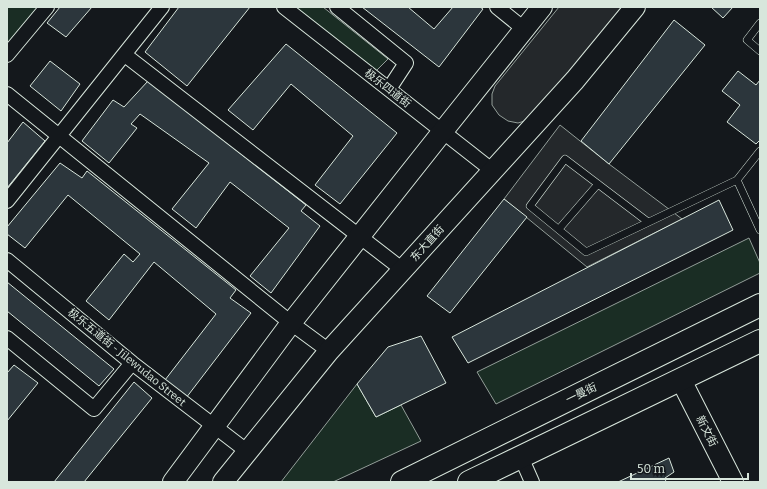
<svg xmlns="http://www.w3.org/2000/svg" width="767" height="489" viewBox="0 0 767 489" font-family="Bitter,'Noto Sans SC',serif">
<rect width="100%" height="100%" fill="#14181c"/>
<path fill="#1a2d24" stroke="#939e99" d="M 7,7 L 38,7 L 7,44 Z
M 291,7 L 323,7 L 388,59 L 373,74 Z
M 749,238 L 760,263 L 760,273 L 496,404 L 477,372 Z
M 357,384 L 376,417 L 401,405 L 421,441 L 333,482 L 281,482 Z"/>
<path fill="#24282b" stroke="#939e99" d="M 559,7 L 624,7 L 542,107 L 528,120 L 518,123 L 508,121 L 499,115 L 492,105 L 492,94 L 495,86 Z
M 560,125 L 609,164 L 682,219 L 587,267 L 504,199 Z"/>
<path fill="#2c363c" stroke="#d8e6dc" d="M 60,7 L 92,7 L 66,37 L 47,23 Z
M 179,7 L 250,7 L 187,86 L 145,52 Z
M 362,7 L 408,7 L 434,29 L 453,7 L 480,7 L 483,9 L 439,67 Z
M 711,7 L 733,7 L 723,18 Z
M 674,20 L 705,45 L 609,164 L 581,141 Z
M 286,44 L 397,133 L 340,204 L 315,185 L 353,136 L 291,84 L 253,130 L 228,110 Z
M 50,61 L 80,84 L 61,111 L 30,86 Z
M 738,71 L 756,85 L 760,80 L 760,140 L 756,144 L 727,122 L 740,105 L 722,91 Z
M 148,81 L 306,205 L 301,211 L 320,226 L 271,293 L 250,276 L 289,228 L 230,182 L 196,228 L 172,209 L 209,163 L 140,114 L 131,124 L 137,128 L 109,163 L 82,141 L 113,100 L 124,107 Z
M 23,122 L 45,141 L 7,188 L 7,143 Z
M 60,163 L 82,178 L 87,171 L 236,290 L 230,298 L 251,313 L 186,398 L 165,380 L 216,314 L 154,262 L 109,320 L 86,301 L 124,254 L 133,262 L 140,254 L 68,195 L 25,248 L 7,234 L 7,227 Z
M 504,199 L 527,217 L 450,313 L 427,296 Z
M 719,200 L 733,230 L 468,363 L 452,337 Z
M 7,282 L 114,369 L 99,386 L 7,311 Z
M 421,336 L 446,383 L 376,417 L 357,384 L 388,347 Z
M 14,365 L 38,383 L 7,421 L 7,373 Z
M 134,382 L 152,398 L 84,482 L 54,482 Z
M 669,458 L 674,472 L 665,478 L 666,482 L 618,482 Z"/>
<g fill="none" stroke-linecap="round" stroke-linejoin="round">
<defs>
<path id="lane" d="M 760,23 L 747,40 L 760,51
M 760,151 L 737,180 L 760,230
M 648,222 L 565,159 L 530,206 L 586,252 L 737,180
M 559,229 L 598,184"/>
<path id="street" d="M 284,7 L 493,171
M 337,7 L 406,63 L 389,89
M 497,7 L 524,29
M 7,55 L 47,7
M 125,55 L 403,270
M 7,94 L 291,323 L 329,351
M 7,201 L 162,7
M 7,260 L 132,363 L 248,452
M 7,338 L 94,409 L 132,363
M 521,457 L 532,482"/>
<path id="secondary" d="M 681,380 L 733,482
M 173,482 L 291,323 L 443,131 L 542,7
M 223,482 L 329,351 L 575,80 L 635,7"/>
<path id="primary" d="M 402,482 L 760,305
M 469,482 L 760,341"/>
</defs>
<use href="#lane" stroke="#d8e6dc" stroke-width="8"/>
<use href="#street" stroke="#d8e6dc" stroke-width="16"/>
<use href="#secondary" stroke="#d8e6dc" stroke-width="22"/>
<use href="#primary" stroke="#d8e6dc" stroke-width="24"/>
<use href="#lane" stroke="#14181c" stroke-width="7"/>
<use href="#street" stroke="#14181c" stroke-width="14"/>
<use href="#secondary" stroke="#14181c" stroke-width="20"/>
<use href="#primary" stroke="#14181c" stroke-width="22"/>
</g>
<g text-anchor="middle" stroke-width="3" stroke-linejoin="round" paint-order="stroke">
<g font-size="11" fill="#d8e6dc" stroke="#14181c">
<text transform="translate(388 88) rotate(38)" y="4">极乐四道街</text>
<text transform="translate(427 243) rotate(-48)" y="4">东大直街</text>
<text transform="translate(127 357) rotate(39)" y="4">极乐五道街 - Jilewudao Street</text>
<text transform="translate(581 393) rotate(-26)" y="4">一曼街</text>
<text transform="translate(707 431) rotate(63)" y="4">新文街</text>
</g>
</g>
<rect width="767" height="489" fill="none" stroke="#d8e6dc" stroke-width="16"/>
<path d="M631 473v6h117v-6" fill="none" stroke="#d8e6dc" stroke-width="2"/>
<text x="637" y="473" font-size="12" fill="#d8e6dc" stroke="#14181c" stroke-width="3" paint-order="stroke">50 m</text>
</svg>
